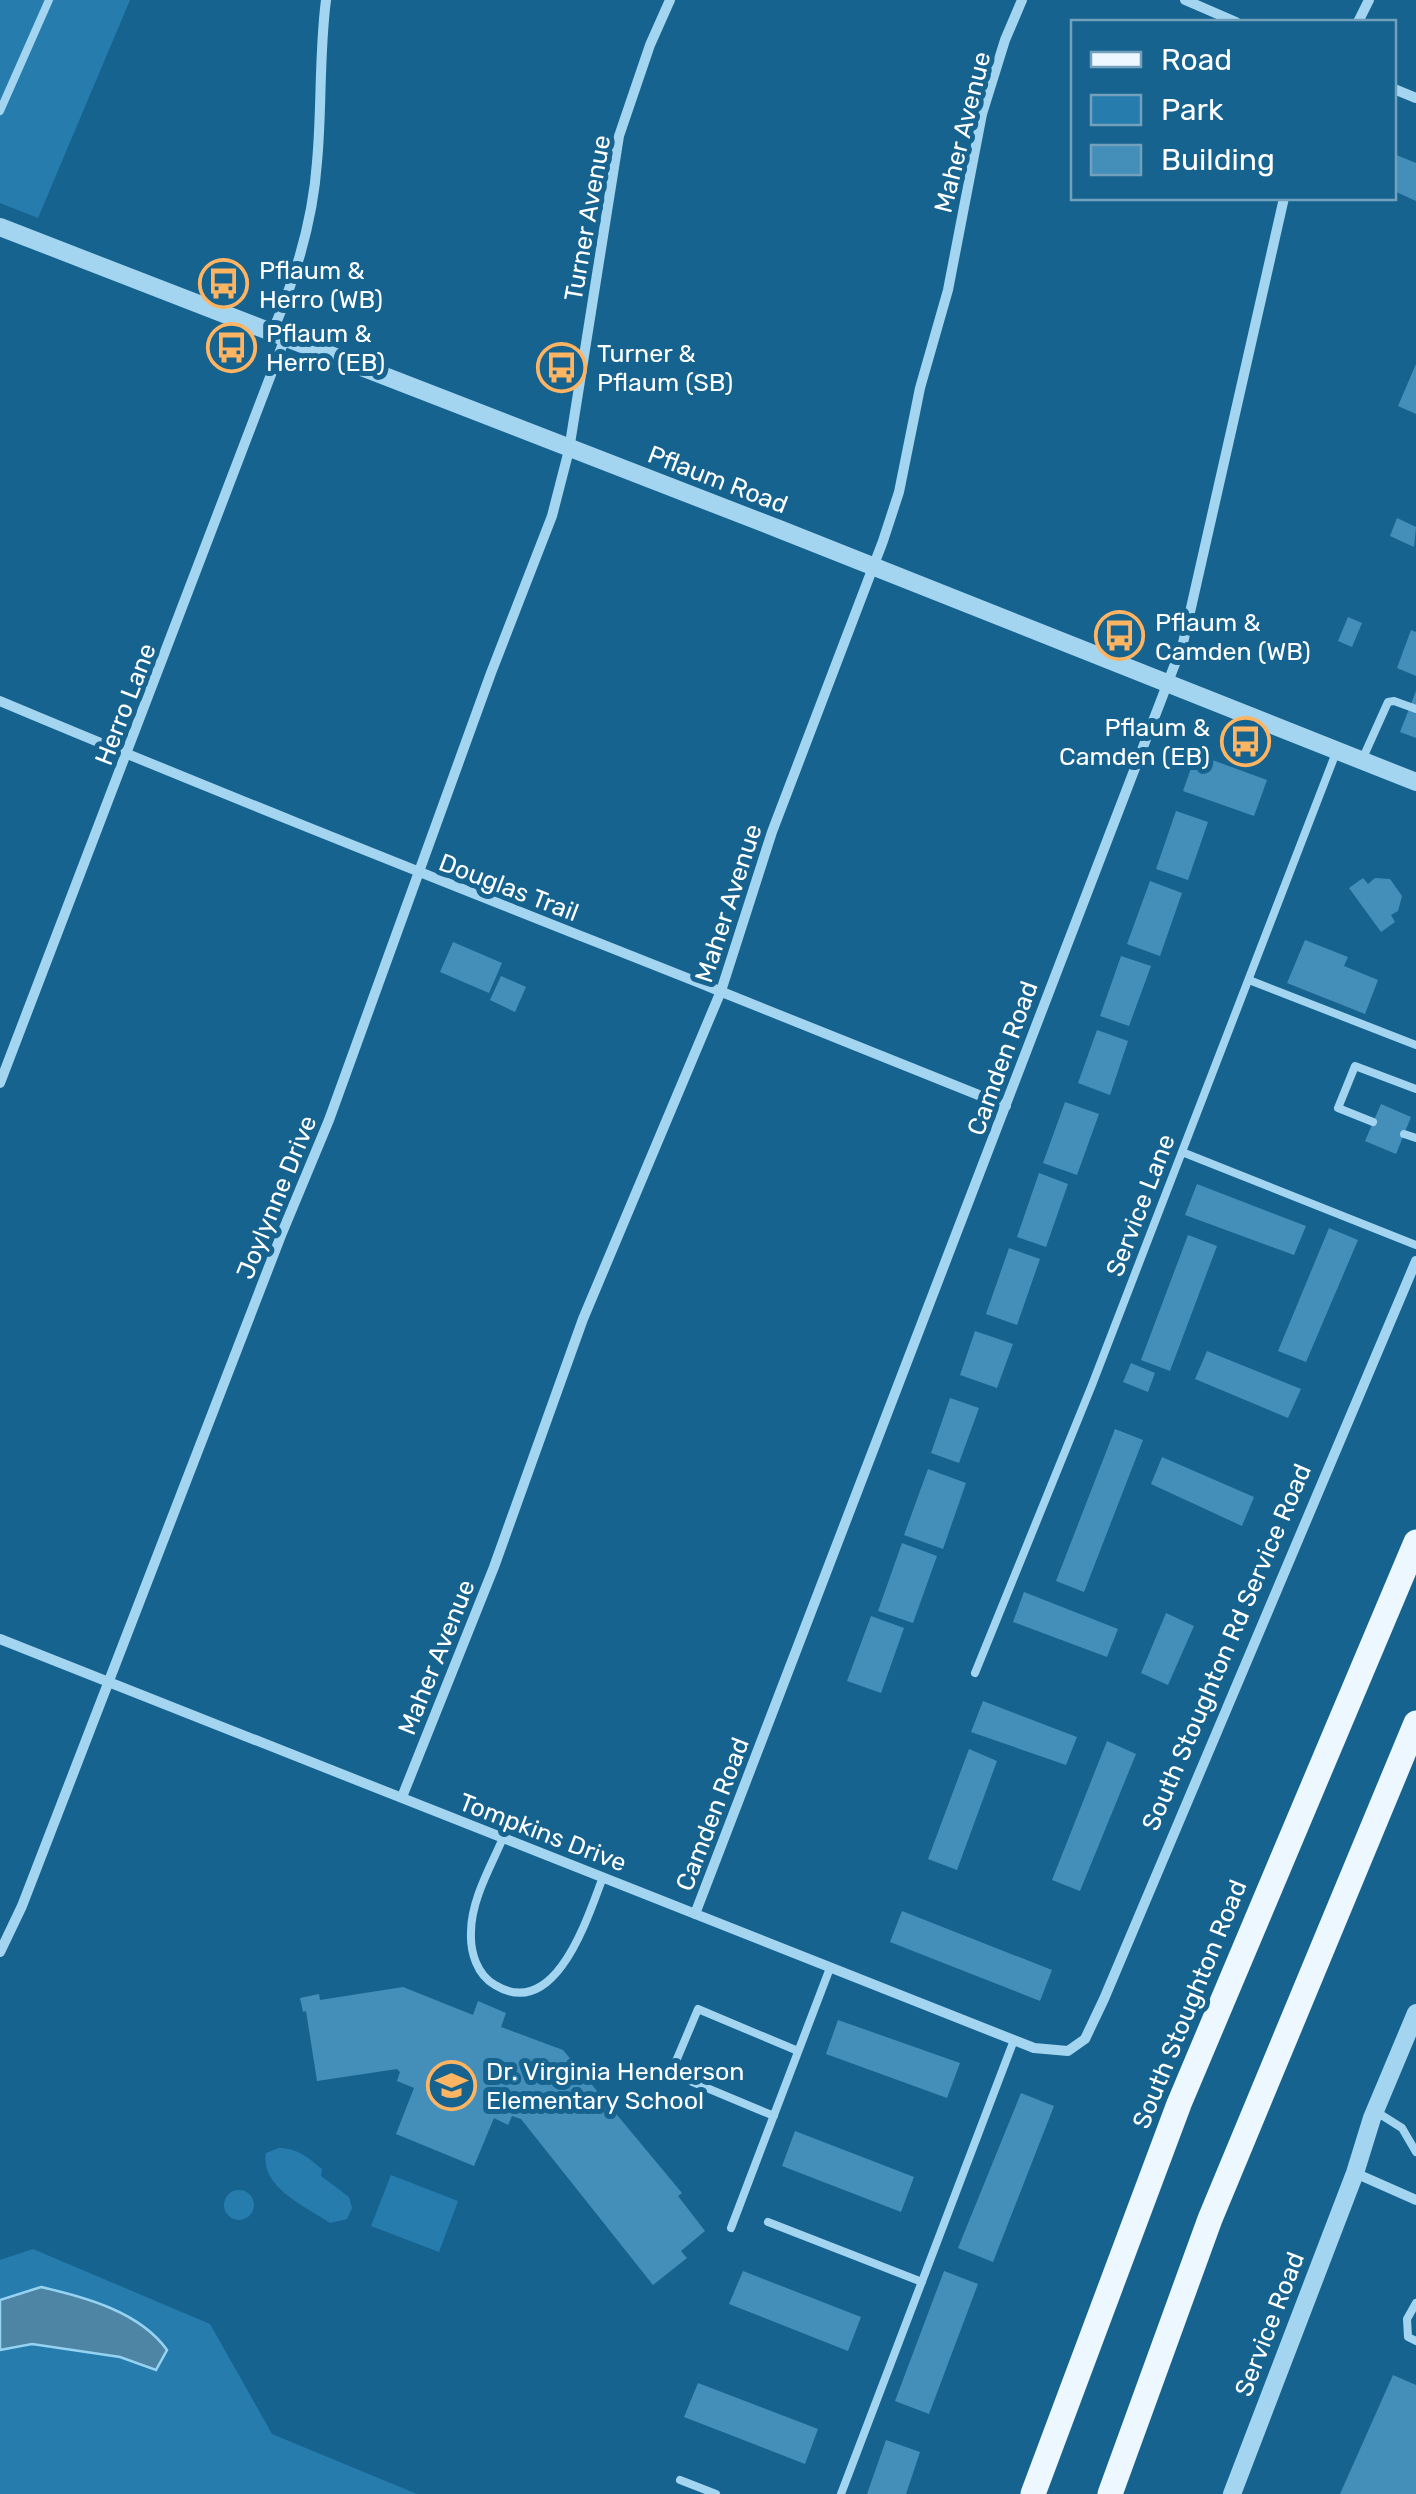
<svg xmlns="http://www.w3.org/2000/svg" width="1416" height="2494" viewBox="0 0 1416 2494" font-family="Rubik,sans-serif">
<rect width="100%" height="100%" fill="#166390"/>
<path fill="#267dad" d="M 0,0 L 130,0 L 38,218 L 0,203 Z
M 279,2148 C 298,2148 308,2158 322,2169 L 321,2176 L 349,2197 L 352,2208 L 347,2219 L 330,2223 C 306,2206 260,2188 266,2153 Z
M 391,2175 L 458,2201 L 439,2252 L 371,2226 Z
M224 2205a15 15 0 1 1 30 0a15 15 0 1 1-30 0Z
M 33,2249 L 210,2324 L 272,2434 L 417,2494 L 0,2494 L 0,2260 Z"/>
<path fill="#4e85a4" stroke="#96d3f3" stroke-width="2.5" d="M 41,2287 C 85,2297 140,2312 167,2350 L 156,2370 L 120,2357 L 32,2344 L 0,2350 L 0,2300 Z"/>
<path fill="#448fba" d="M 1394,154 L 1416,163 L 1416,201 L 1394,191 Z
M 1416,364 L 1416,414 L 1398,406 Z
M 1397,518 L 1416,527 L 1414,547 L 1390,536 Z
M 1348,617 L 1362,623 L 1352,647 L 1338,641 Z
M 1411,630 L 1416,632 L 1416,676 L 1397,668 Z
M 1416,691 L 1416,738 L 1400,732 Z
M 1196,754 L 1267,780 L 1254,816 L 1183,791 Z
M 1176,811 L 1208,822 L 1188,880 L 1156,869 Z
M 1363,878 L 1368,884 L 1375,878 L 1390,879 L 1402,896 L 1398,911 L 1391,915 L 1395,922 L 1381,932 L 1349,888 Z
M 1150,881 L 1182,893 L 1160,956 L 1127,944 Z
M 1305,940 L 1348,957 L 1344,966 L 1378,980 L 1365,1014 L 1287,983 Z
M 453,942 L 502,963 L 489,993 L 440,972 Z
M 1121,956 L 1151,966 L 1129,1026 L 1100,1016 Z
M 501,976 L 526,987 L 515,1012 L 490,1000 Z
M 1097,1030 L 1128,1041 L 1110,1095 L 1078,1083 Z
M 1065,1102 L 1099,1114 L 1077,1175 L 1043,1163 Z
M 1381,1104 L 1411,1117 L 1396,1154 L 1365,1141 Z
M 1039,1173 L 1068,1184 L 1046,1247 L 1017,1237 Z
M 1197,1184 L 1306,1226 L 1294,1255 L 1185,1215 Z
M 1329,1228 L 1358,1240 L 1306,1362 L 1278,1351 Z
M 1188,1235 L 1217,1246 L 1170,1371 L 1141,1360 Z
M 1009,1248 L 1040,1259 L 1017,1325 L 986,1314 Z
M 975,1331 L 1013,1344 L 997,1388 L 960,1375 Z
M 1207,1351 L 1301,1389 L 1288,1418 L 1195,1379 Z
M 1131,1363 L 1155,1373 L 1148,1392 L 1123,1382 Z
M 950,1398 L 979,1408 L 959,1463 L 931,1453 Z
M 1115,1429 L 1143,1440 L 1084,1592 L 1056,1581 Z
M 1162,1457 L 1254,1497 L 1242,1526 L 1151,1484 Z
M 928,1469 L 966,1483 L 943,1549 L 904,1535 Z
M 902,1543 L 937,1556 L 913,1623 L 878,1611 Z
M 1024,1592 L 1118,1629 L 1107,1657 L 1013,1622 Z
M 1166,1613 L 1194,1626 L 1168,1685 L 1141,1673 Z
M 871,1616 L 904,1628 L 881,1693 L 847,1681 Z
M 983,1701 L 1077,1737 L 1066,1765 L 971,1732 Z
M 1107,1741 L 1136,1754 L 1080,1891 L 1052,1880 Z
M 969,1749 L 997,1761 L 957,1870 L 928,1859 Z
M 902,1911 L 1052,1970 L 1040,2001 L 890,1942 Z
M 403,1987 L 473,2015 L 478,2001 L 506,2013 L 501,2027 L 563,2050 L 682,2193 L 678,2196 L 705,2231 L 681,2251 L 687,2258 L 653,2285 L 521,2119 L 512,2116 L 508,2125 L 494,2118 L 474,2166 L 396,2134 L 414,2088 L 397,2081 L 400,2072 L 397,2069 L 317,2081 L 306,2011 L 303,2012 L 300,1998 L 319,1994 L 320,2000 Z
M 838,2020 L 960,2063 L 947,2098 L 826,2054 Z
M 1021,2093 L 1054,2106 L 993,2262 L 958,2248 Z
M 795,2131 L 914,2177 L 901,2212 L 782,2166 Z
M 743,2271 L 861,2317 L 848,2351 L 729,2304 Z
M 944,2271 L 978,2284 L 929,2414 L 895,2401 Z
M 1393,2375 L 1416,2385 L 1416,2494 L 1340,2494 Z
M 698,2383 L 818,2429 L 805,2464 L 684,2417 Z
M 886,2440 L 920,2452 L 906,2494 L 867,2494 Z"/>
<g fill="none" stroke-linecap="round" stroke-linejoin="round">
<path stroke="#a3d5f0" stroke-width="8" d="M 0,111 L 49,0
M 1362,760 L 1388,702 L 1394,701 L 1416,709
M 1249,980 L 1416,1045
M 1373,1122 L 1338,1108 L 1355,1066 L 1416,1089
M 1404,1134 L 1416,1138
M 1182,1152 L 1416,1245
M 975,1673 L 1092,1385 L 1337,750
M 503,1838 C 491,1866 471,1900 471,1932 C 470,1952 477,1975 495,1985 C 556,2022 588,1916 603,1877
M 1375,2111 L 1402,2128 L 1416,2152
M 774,2116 L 671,2073 L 698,2009 L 798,2051
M 768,2222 L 922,2282
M 731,2228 L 830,1968
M 1416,2303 L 1407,2319 L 1408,2337 L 1416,2341
M 680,2480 L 716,2494
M 841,2494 L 1014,2040"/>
<path stroke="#a3d5f0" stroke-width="10" d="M 1185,0 L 1236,22
M 1358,22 L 1369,0
M 1394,89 L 1416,98
M 272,333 C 295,279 313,221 317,162 C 322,108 319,54 326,0
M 0,701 C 238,801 478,895 717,990 C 814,1028 909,1068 1006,1106
M 0,1083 L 285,338
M 0,1639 L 1034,2048 L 1068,2051 L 1085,2039 L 1104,1999 L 1416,1261
M 402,1797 L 494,1567 L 583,1319 L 721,991 L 772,832 L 883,541 L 899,492 L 920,388 L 948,290 L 982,114 L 1005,40 L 1022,0
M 695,1914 L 1183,643 L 1284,198
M 0,1952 L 22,1906 L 282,1233 L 329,1120 L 491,673 L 552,516 L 569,450 L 619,136 L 650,45 L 670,0
M 1355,2173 L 1416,2200"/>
<path stroke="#a3d5f0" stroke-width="18" d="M 0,227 L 779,529 L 1416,782
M 1232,2494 L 1355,2173 L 1372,2118 L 1416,2013"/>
<path stroke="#ecf7ff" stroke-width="25" d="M 1033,2494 L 1179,2104 L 1416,1542
M 1110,2494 L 1210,2219 L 1416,1723"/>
</g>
<defs>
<symbol id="bus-ring" viewBox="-11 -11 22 22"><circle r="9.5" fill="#166390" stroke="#ffb462" stroke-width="1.5"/><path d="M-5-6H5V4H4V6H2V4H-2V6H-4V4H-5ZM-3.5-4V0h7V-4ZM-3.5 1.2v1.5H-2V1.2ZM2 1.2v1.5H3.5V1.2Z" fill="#ffb462"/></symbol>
<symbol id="school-ring" viewBox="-11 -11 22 22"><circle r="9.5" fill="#166390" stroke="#ffb462" stroke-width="1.5"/><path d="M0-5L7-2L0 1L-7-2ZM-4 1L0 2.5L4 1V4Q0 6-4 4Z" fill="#ffb462"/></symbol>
</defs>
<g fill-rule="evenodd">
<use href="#bus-ring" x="196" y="256" width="55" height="55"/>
<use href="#bus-ring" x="204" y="320" width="55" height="55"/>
<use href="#bus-ring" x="534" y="340" width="55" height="55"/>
<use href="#bus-ring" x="1092" y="608" width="55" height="55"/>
<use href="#bus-ring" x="1218" y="714" width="55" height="55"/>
<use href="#school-ring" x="424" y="2058" width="55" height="55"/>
</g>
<g text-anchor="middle" stroke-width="10" stroke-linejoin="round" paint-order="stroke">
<g font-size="25" fill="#fff" stroke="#166390">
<text transform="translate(962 132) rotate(-76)" y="9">Maher Avenue</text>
<text transform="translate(587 218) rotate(-80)" y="9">Turner Avenue</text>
<text transform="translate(718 479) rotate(21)" y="9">Pflaum Road</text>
<text transform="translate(125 704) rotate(-69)" y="9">Herro Lane</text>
<text transform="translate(509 887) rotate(21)" y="9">Douglas Trail</text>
<text transform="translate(728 903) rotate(-72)" y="9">Maher Avenue</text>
<text transform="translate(1002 1058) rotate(-70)" y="9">Camden Road</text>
<text transform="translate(276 1197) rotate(-68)" y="9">Joylynne Drive</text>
<text transform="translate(1140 1205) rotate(-69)" y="9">Service Lane</text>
<text transform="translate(1226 1647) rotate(-67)" y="9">South Stoughton Rd Service Road</text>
<text transform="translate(436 1657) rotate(-68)" y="9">Maher Avenue</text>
<text transform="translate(712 1814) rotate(-69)" y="9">Camden Road</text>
<text transform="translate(543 1832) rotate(21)" y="9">Tompkins Drive</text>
<text transform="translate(1189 2004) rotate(-68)" y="9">South Stoughton Road</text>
<text transform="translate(1269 2324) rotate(-69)" y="9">Service Road</text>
</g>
<g font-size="25" fill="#fff" stroke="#166390" text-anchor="start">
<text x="259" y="279">Pflaum &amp;<tspan x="259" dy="29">Herro (WB)</tspan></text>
<text x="266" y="342">Pflaum &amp;<tspan x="266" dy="29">Herro (EB)</tspan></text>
<text x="597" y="362">Turner &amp;<tspan x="597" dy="29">Pflaum (SB)</tspan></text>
<text x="1155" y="631">Pflaum &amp;<tspan x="1155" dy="29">Camden (WB)</tspan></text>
<text x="1210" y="736" text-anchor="end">Pflaum &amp;<tspan x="1210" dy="29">Camden (EB)</tspan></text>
<text x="486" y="2080">Dr. Virginia Henderson<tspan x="486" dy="29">Elementary School</tspan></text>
</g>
</g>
<rect x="1071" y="20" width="325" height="180" fill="#166390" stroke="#73a1bc" stroke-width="2.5"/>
<rect x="1091" y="52" width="50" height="15" fill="#ecf7ff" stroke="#73a1bc" stroke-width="2.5"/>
<text x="1161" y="70" font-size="30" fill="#ffffff">Road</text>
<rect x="1091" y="95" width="50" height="30" fill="#267dad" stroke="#73a1bc" stroke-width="2.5"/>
<text x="1161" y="120" font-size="30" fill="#ffffff">Park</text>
<rect x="1091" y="145" width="50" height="30" fill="#448fba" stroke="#73a1bc" stroke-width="2.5"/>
<text x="1161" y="170" font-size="30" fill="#ffffff">Building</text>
</svg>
